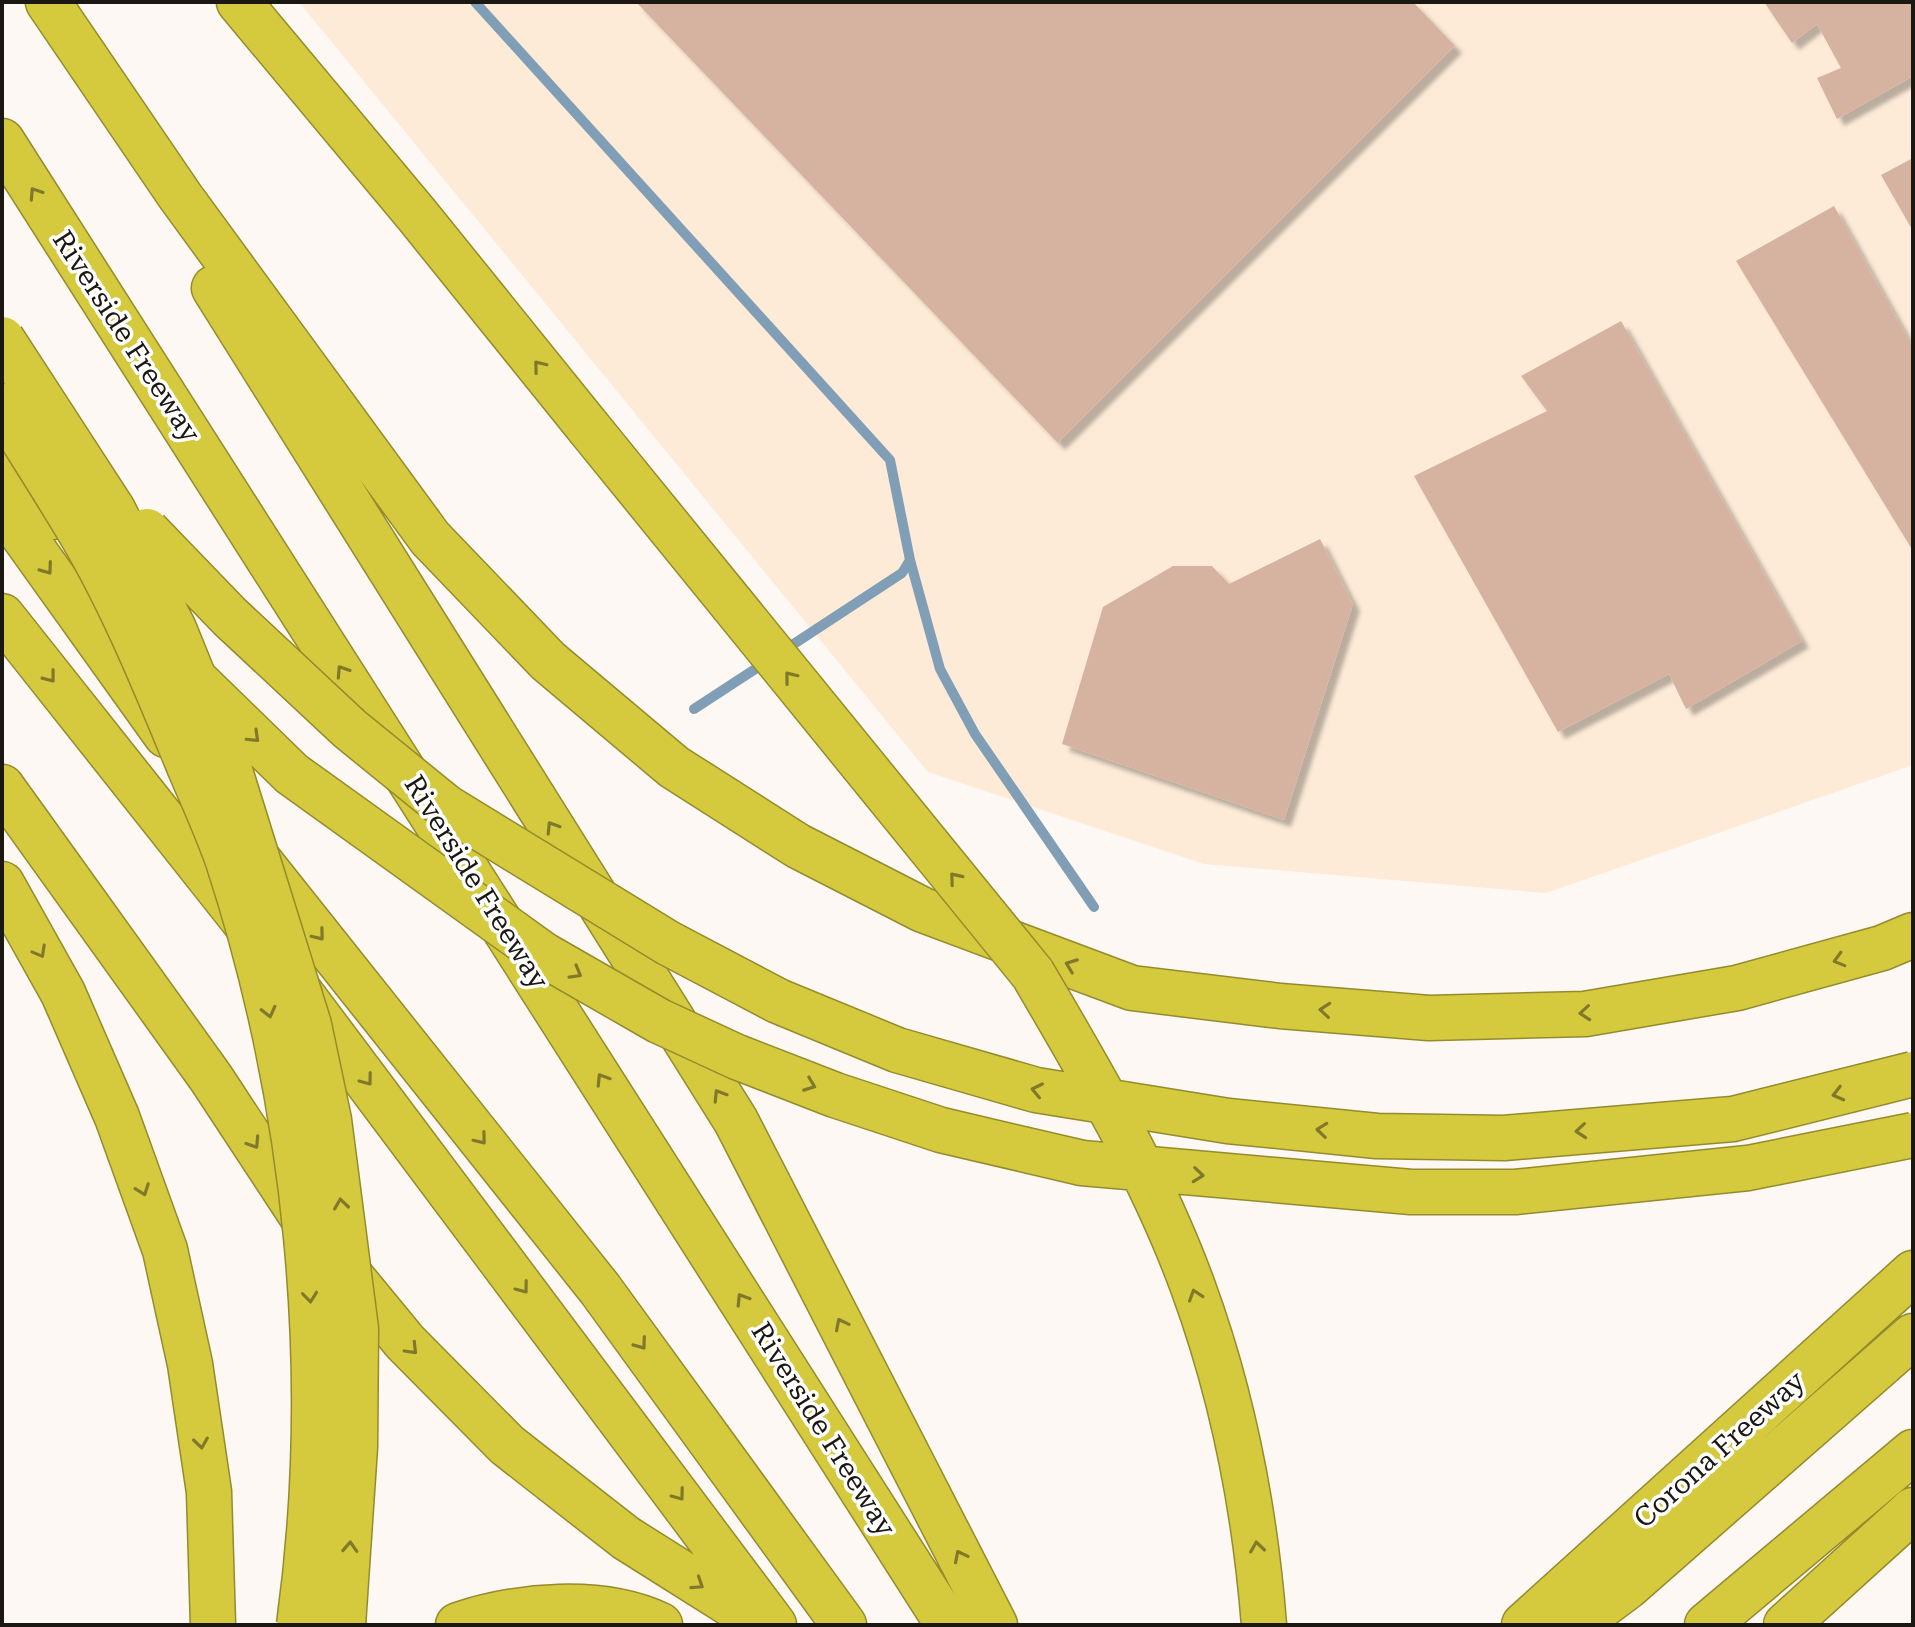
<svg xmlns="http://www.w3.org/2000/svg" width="1915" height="1627" viewBox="0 0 1915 1627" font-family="'Roboto Serif',serif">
<defs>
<filter id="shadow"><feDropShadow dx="7" dy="7" stdDeviation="2" flood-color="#0004"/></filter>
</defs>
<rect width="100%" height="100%" fill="#fdf8f3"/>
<path fill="#fdebd7" d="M 299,2 L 1913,2 L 1913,765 L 1546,893 L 1204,864 L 928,772 Z"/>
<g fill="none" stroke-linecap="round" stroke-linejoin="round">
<path stroke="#809fb6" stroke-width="10" d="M 475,2 L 890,460 L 910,560 L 940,669 L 975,734 L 1094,907
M 783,651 L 902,573 L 910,560
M 694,709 L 766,662"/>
</g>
<path fill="#d6b2a1" filter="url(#shadow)" d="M 636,2 L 1413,2 L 1455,46 L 1058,443 Z
M 1764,2 L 1913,2 L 1913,76 L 1837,119 L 1817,78 L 1841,68 L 1817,24 L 1792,43 Z
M 1913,158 L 1913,231 L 1881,175 Z
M 1834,206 L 1913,348 L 1913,551 L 1736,261 Z
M 1621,321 L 1802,641 L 1686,709 L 1669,674 L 1558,732 L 1414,476 L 1547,411 L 1521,376 Z
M 1320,539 L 1353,604 L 1284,820 L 1062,744 L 1103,607 L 1173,566 L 1212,566 L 1229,584 Z"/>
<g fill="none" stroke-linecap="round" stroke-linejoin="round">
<defs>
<path id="motorway" d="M 48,2 L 180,196 L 430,538 L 548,661 L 674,767 L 798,846 L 923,910 L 1132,988 L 1280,1006 L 1429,1018 L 1585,1014 L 1737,988 L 1882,948 L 1913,935
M 239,2 L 417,215 L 588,427
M 2,141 L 948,1625
M 214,288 L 736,1121 L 995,1625
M 2,449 L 53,517
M 2,506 L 166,735
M 2,616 L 247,925
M 2,787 L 211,1078 L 303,1218 L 405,1342 L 507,1445 L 626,1538 L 764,1625
M 257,858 L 600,1289 L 844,1625
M 2,884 L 63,993 L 117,1117 L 165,1250 L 190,1364 L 209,1492 L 213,1625
M 297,988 L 774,1625
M 458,1625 C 518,1605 601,1597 660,1625
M 1524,1625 L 1913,1273
M 1576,1625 L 1627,1587 L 1913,1336
M 1707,1625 L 1913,1452
M 1786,1625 L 1913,1510"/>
</defs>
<use href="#motorway" stroke="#948b2e" stroke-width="47"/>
<use href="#motorway" stroke="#d5ca3d" stroke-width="44"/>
<defs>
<path id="motorway-bridge" d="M 2,339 L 113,510 L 174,629 L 225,755 L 309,1025 L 329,1120 L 356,1329 L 355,1447 L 343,1625
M 2,406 C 29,450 57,493 83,537 C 125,609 157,689 189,766 C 202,797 217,829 228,861 C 307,1103 334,1373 299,1625
M 588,427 L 1033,974 C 1092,1075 1153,1177 1193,1287 C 1233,1396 1255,1510 1264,1625
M 147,531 L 230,617 L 350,729 L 446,807 L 668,943 L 778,1001 L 897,1050 L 1036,1090 L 1228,1121 L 1377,1136 L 1504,1138 L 1733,1119 L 1913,1074
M 138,624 L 292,774 L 544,955 L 659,1021 L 737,1057 L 835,1095 L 941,1130 L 1082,1163 L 1411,1192 L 1515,1192 L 1748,1168 L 1913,1135"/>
</defs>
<use href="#motorway-bridge" stroke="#948b2e" stroke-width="47" stroke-linecap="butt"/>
<use href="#motorway-bridge" stroke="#d5ca3d" stroke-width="44"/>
</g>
<defs><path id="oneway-chevron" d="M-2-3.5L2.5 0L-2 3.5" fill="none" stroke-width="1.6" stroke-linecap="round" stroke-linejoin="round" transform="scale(2)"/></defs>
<g stroke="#81792a">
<use href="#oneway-chevron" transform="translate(35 193) rotate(-123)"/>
<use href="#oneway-chevron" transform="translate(539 366) rotate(-129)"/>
<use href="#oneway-chevron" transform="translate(47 569) rotate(54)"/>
<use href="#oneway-chevron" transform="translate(342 671) rotate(-123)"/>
<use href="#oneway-chevron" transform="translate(50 677) rotate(52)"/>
<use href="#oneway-chevron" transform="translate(790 677) rotate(-129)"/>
<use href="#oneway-chevron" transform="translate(254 737) rotate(44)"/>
<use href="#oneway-chevron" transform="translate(552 827) rotate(-122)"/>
<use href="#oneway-chevron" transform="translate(955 878) rotate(-130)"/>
<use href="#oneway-chevron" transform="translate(319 935) rotate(51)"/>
<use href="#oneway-chevron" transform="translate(40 952) rotate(61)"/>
<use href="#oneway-chevron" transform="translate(1839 960) rotate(164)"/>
<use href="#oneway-chevron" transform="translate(1071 965) rotate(-159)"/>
<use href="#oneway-chevron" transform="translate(576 973) rotate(30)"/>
<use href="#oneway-chevron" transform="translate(1325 1010) rotate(-175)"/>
<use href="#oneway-chevron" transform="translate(269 1012) rotate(76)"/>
<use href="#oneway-chevron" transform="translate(1585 1013) rotate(175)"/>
<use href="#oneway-chevron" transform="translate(602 1079) rotate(-122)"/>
<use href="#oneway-chevron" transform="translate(367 1080) rotate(53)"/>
<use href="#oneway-chevron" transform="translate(810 1085) rotate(21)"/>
<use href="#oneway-chevron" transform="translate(1037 1090) rotate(-168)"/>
<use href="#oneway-chevron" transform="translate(1838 1094) rotate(166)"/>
<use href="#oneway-chevron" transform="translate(719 1095) rotate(-122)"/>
<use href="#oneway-chevron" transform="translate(1322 1130) rotate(-174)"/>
<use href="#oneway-chevron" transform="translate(1581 1131) rotate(175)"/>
<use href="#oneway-chevron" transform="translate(481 1139) rotate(51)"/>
<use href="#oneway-chevron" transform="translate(254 1143) rotate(57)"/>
<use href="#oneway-chevron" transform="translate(1198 1175) rotate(6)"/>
<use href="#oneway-chevron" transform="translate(143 1190) rotate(70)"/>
<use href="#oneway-chevron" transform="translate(341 1204) rotate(-98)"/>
<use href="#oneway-chevron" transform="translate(523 1288) rotate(53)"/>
<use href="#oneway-chevron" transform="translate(1195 1295) rotate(-108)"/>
<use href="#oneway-chevron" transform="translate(310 1297) rotate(84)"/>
<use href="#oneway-chevron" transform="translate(742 1299) rotate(-122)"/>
<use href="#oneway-chevron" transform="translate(841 1324) rotate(-117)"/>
<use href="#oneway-chevron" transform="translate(641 1344) rotate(54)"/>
<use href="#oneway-chevron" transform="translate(412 1349) rotate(46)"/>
<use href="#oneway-chevron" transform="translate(201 1443) rotate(82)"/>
<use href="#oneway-chevron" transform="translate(679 1495) rotate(53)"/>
<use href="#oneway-chevron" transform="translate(350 1547) rotate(-87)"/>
<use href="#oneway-chevron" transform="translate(1257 1547) rotate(-98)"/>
<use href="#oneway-chevron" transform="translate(960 1556) rotate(-117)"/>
<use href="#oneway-chevron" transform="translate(698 1584) rotate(33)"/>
</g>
<g text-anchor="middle" stroke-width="7" stroke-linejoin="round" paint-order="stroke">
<g font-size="28" fill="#1b1712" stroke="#fff">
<text transform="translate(127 336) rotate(57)" y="10">Riverside Freeway</text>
<text transform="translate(477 882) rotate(58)" y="10">Riverside Freeway</text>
<text transform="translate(824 1429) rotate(58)" y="10">Riverside Freeway</text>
<text transform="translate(1719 1449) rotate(-42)" y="10">Corona Freeway</text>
</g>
</g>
<rect width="1915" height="1627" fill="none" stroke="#1b1712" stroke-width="8"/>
</svg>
